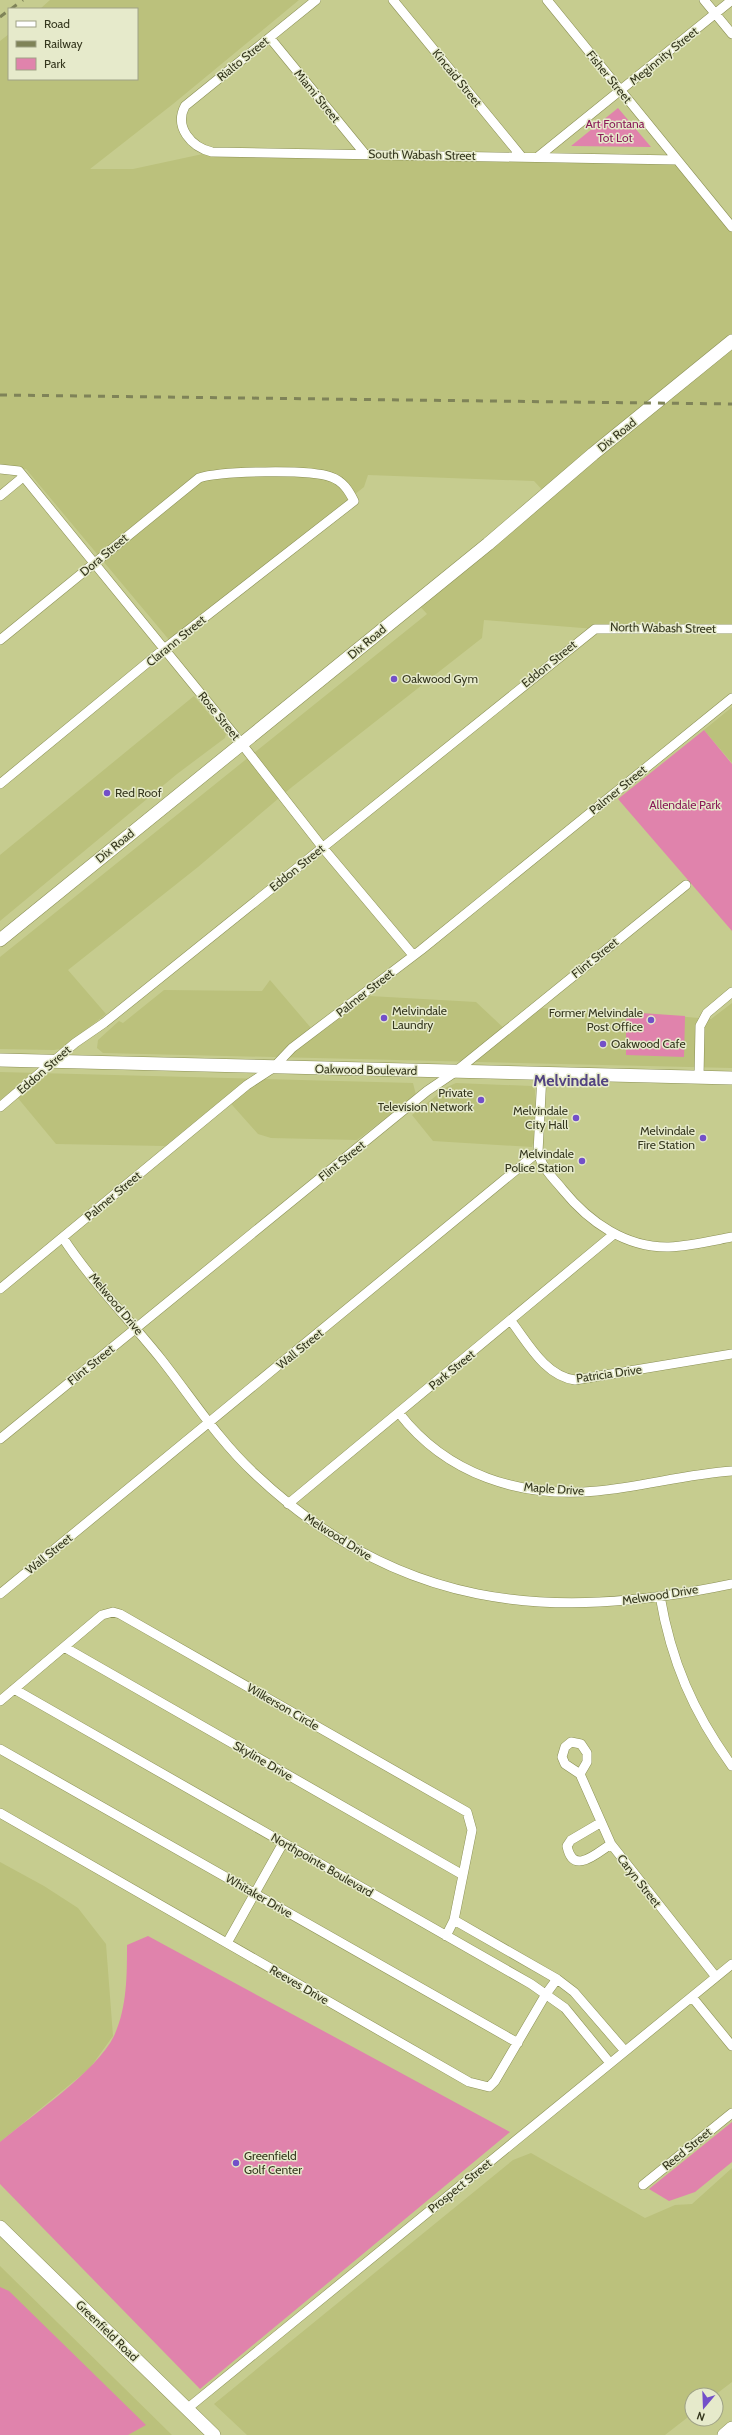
<svg xmlns="http://www.w3.org/2000/svg" width="732" height="2435" viewBox="0 0 732 2435" font-family="Cabin,sans-serif">
<rect width="100%" height="100%" fill="#c6cc8f"/>
<path fill="#bbc17c" d="M 50,0 L 299,0 L 173,104 L 90,169 L 133,169 L 212,152 L 677,160 L 732,227 L 732,629 L 595,629 L 484,620 L 482,638 L 292,787 L 198,867 L 68,970 L 106,1014 L 61,1049 L 54,1050 L 0,1049 L 0,957 L 427,614 L 416,602 L 546,494 L 534,481 L 368,475 L 364,487 L 170,641 L 26,469 L 0,469 L 0,41 L 9,34 L 9,79 L 137,79 L 137,9 L 40,9 Z
M 194,696 L 226,734 L 225,738 L 177,774 L 0,921 L 0,855 Z
M 732,707 L 732,763 L 704,730 Z
M 270,980 L 317,1035 L 370,996 L 476,1002 L 508,1032 L 540,1008 L 626,1012 L 711,1019 L 732,1003 L 732,1068 L 103,1053 L 97,1048 L 98,1040 L 119,1021 L 123,1023 L 164,990 L 262,991 Z
M 0,1072 L 413,1083 L 416,1095 L 357,1140 L 271,1138 L 258,1134 L 225,1097 L 165,1146 L 56,1144 L 12,1091 L 0,1100 Z
M 456,1083 L 532,1086 L 535,1090 L 535,1136 L 532,1147 L 433,1141 L 412,1115 L 447,1087 Z
M 0,1862 L 44,1886 L 78,1908 L 106,1944 L 113,2036 L 90,2068 L 0,2142 Z
M 531,2153 L 645,2218 L 675,2205 L 692,2204 L 732,2168 L 732,2382 L 715,2395 L 692,2395 L 692,2414 L 665,2435 L 247,2435 L 214,2404 L 513,2160 Z
M 0,2266 L 172,2435 L 0,2435 Z"/>
<path fill="#e083ac" d="M 618,108 L 651,147 L 571,146 Z
M 704,730 L 732,764 L 732,931 L 618,799 Z
M 626,1012 L 685,1016 L 684,1057 L 626,1055 Z
M 148,1936 L 510,2132 L 200,2389 L 0,2184 L 0,2142 C 31,2116 97,2071 114,2036 C 127,2008 127,1976 127,1945 Z
M 732,2122 L 732,2162 L 695,2192 L 669,2201 L 649,2189 Z
M 0,2287 L 9,2291 L 146,2425 L 128,2435 L 0,2435 Z"/>
<g fill="none" stroke-linecap="round" stroke-linejoin="round">
<defs>
<path id="minor" d="M 316,0 L 185,106 C 174,127 191,147 212,152 L 677,160
M 393,0 L 521,156
M 547,0 L 732,227
M 704,0 L 732,34
M 270,38 L 365,154
M 539,156 L 732,0
M 0,469 L 19,471 L 241,743 L 323,848 L 413,955
M 0,496 L 23,477
M 0,640 L 199,478 C 221,471 310,469 331,477 C 343,481 349,491 354,501 L 164,649 L 0,784
M 699,1077 L 700,1026 L 707,1013 L 732,992
M 0,1107 L 75,1043 L 104,1023 L 595,629 L 732,629
M 538,1152 C 541,1167 554,1179 563,1190 C 589,1222 626,1248 669,1247 C 690,1246 711,1241 732,1237
M 63,1238 C 91,1281 129,1319 161,1359 C 191,1397 219,1441 255,1474 C 397,1608 547,1623 732,1584
M 0,1289 L 247,1085 L 273,1068 L 292,1048 L 421,950 L 732,698
M 511,1321 C 528,1343 545,1376 575,1380 L 732,1354
M 399,1413 C 447,1475 520,1498 597,1491 C 642,1487 686,1474 732,1471
M 0,1439 L 427,1091 L 455,1072 L 686,885
M 288,1504 L 614,1234
M 0,1594 L 538,1152 L 542,1074
M 660,1596 C 671,1661 693,1712 732,1766
M 64,1647 L 463,1875
M 14,1689 L 531,1984 L 565,2008 L 610,2063
M 0,1701 L 102,1615 L 113,1612 L 120,1614 L 467,1812 L 472,1830 L 454,1920 L 446,1936
M 0,1749 L 518,2043
M 580,1774 L 587,1762 L 587,1753 L 581,1744 L 571,1742 L 565,1747 L 562,1757 L 565,1764 L 580,1774 L 611,1844 L 716,1977
M 0,1813 L 469,2082 L 489,2087 L 495,2081 L 546,1994 L 557,1979
M 600,1823 L 571,1840 L 567,1846 C 573,1876 597,1853 611,1844
M 454,1920 L 557,1979 L 574,1992 L 625,2051
M 227,1943 L 283,1843
M 692,1997 L 732,2046
M 643,2185 L 732,2113
M 188,2408 L 732,1964"/>
<path id="secondary" d="M 0,940 L 488,544 L 593,454 L 732,341
M 0,1060 L 732,1078
M 0,2227 L 214,2435
M 724,2435 L 732,2428"/>
</defs>
<use href="#minor" stroke="#8b9055" stroke-width="10"/>
<use href="#secondary" stroke="#8b9055" stroke-width="14"/>
<use href="#minor" stroke="#fff" stroke-width="9"/>
<use href="#secondary" stroke="#fff" stroke-width="13"/>
<path stroke="#7f8358" stroke-width="3" stroke-dasharray="7 7" stroke-linecap="butt" d="M 11,9 L 23,0
M 0,17 L 9,10
M 0,395 L 732,404"/>
</g>
<g fill="#7350c9" stroke="#e6eacb" stroke-width="1.5">
<circle cx="394" cy="679" r="4"/>
<circle cx="107" cy="793" r="4"/>
<circle cx="384" cy="1018" r="4"/>
<circle cx="651" cy="1020" r="4"/>
<circle cx="603" cy="1044" r="4"/>
<circle cx="481" cy="1100" r="4"/>
<circle cx="576" cy="1118" r="4"/>
<circle cx="703" cy="1138" r="4"/>
<circle cx="582" cy="1161" r="4"/>
<circle cx="236" cy="2163" r="4"/>
</g>
<g text-anchor="middle" stroke-width="3" stroke-linejoin="round" paint-order="stroke">
<g font-size="12" fill="#35371e" stroke="#e6eacb">
<text transform="translate(664 56) rotate(-39)" y="4">Meginnity Street</text>
<text transform="translate(243 59) rotate(-39)" y="4">Rialto Street</text>
<text transform="translate(609 77) rotate(51)" y="4">Fisher Street</text>
<text transform="translate(457 78) rotate(51)" y="4">Kincaid Street</text>
<text transform="translate(317 96) rotate(51)" y="4">Miami Street</text>
<text transform="translate(422 155) rotate(1)" y="4">South Wabash Street</text>
<text transform="translate(617 435) rotate(-39)" y="4">Dix Road</text>
<text transform="translate(104 555) rotate(-40)" y="4">Dora Street</text>
<text transform="translate(663 628) rotate(1)" y="4">North Wabash Street</text>
<text transform="translate(176 641) rotate(-39)" y="4">Clarann Street</text>
<text transform="translate(367 642) rotate(-40)" y="4">Dix Road</text>
<text transform="translate(549 664) rotate(-39)" y="4">Eddon Street</text>
<text transform="translate(219 716) rotate(51)" y="4">Rose Street</text>
<text transform="translate(618 790) rotate(-39)" y="4">Palmer Street</text>
<text transform="translate(115 846) rotate(-39)" y="4">Dix Road</text>
<text transform="translate(297 868) rotate(-39)" y="4">Eddon Street</text>
<text transform="translate(595 958) rotate(-39)" y="4">Flint Street</text>
<text transform="translate(365 993) rotate(-38)" y="4">Palmer Street</text>
<text transform="translate(44 1070) rotate(-41)" y="4">Eddon Street</text>
<text transform="translate(366 1070) rotate(1)" y="4">Oakwood Boulevard</text>
<text transform="translate(342 1161) rotate(-39)" y="4">Flint Street</text>
<text transform="translate(113 1196) rotate(-40)" y="4">Palmer Street</text>
<text transform="translate(116 1304) rotate(50)" y="4">Melwood Drive</text>
<text transform="translate(300 1349) rotate(-39)" y="4">Wall Street</text>
<text transform="translate(91 1365) rotate(-39)" y="4">Flint Street</text>
<text transform="translate(452 1370) rotate(-39)" y="4">Park Street</text>
<text transform="translate(609 1374) rotate(-8)" y="4">Patricia Drive</text>
<text transform="translate(554 1489) rotate(4)" y="4">Maple Drive</text>
<text transform="translate(338 1537) rotate(32)" y="4">Melwood Drive</text>
<text transform="translate(49 1554) rotate(-39)" y="4">Wall Street</text>
<text transform="translate(660 1595) rotate(-9)" y="4">Melwood Drive</text>
<text transform="translate(283 1707) rotate(30)" y="4">Wilkerson Circle</text>
<text transform="translate(263 1761) rotate(30)" y="4">Skyline Drive</text>
<text transform="translate(322 1865) rotate(30)" y="4">Northpointe Boulevard</text>
<text transform="translate(639 1881) rotate(52)" y="4">Caryn Street</text>
<text transform="translate(259 1896) rotate(30)" y="4">Whitaker Drive</text>
<text transform="translate(299 1985) rotate(30)" y="4">Reeves Drive</text>
<text transform="translate(687 2149) rotate(-39)" y="4">Reed Street</text>
<text transform="translate(460 2186) rotate(-39)" y="4">Prospect Street</text>
<text transform="translate(107 2331) rotate(44)" y="4">Greenfield Road</text>
</g>
<g font-size="12" fill="#8a1b58" stroke="#e6eacb">
<text x="615" y="128">Art Fontana<tspan x="615" dy="14">Tot Lot</tspan></text>
<text x="685" y="809">Allendale Park</text>
</g>
<g font-size="12" fill="#35371e" stroke="#e6eacb" text-anchor="start">
<text x="402" y="683">Oakwood Gym</text>
<text x="115" y="797">Red Roof</text>
<text x="392" y="1015">Melvindale<tspan x="392" dy="14">Laundry</tspan></text>
<text x="643" y="1017" text-anchor="end">Former Melvindale<tspan x="643" dy="14">Post Office</tspan></text>
<text x="611" y="1048">Oakwood Cafe</text>
<text x="473" y="1097" text-anchor="end">Private<tspan x="473" dy="14">Television Network</tspan></text>
<text x="568" y="1115" text-anchor="end">Melvindale<tspan x="568" dy="14">City Hall</tspan></text>
<text x="695" y="1135" text-anchor="end">Melvindale<tspan x="695" dy="14">Fire Station</tspan></text>
<text x="574" y="1158" text-anchor="end">Melvindale<tspan x="574" dy="14">Police Station</tspan></text>
<text x="244" y="2160">Greenfield<tspan x="244" dy="14">Golf Center</tspan></text>
</g>
<g font-size="16" font-weight="bold" fill="#524381" stroke="#e6eacb">
<text x="571" y="1086">Melvindale</text>
</g>
</g>
<rect x="8" y="8" width="130" height="72" fill="#e6eacb" stroke="#9fa286"/>
<rect x="16" y="21" width="20" height="6" fill="#ffffff" stroke="#9fa286"/>
<text x="44" y="28" font-size="12" fill="#35371e">Road</text>
<rect x="16" y="41" width="20" height="6" fill="#7f8358" stroke="#9fa286"/>
<text x="44" y="48" font-size="12" fill="#35371e">Railway</text>
<rect x="16" y="58" width="20" height="12" fill="#e083ac" stroke="#9fa286"/>
<text x="44" y="68" font-size="12" fill="#35371e">Park</text>
<g transform="translate(704 2407) rotate(199)"><circle r="19" fill="#e6eacb" stroke="#9fa286"/>
<path d="M0-3L7 15L0 10L-7 15Z" fill="#7350c9"/>
<text y="-6" font-size="11" font-weight="bold" text-anchor="middle" fill="#35371e">N</text>
</g>
</svg>
